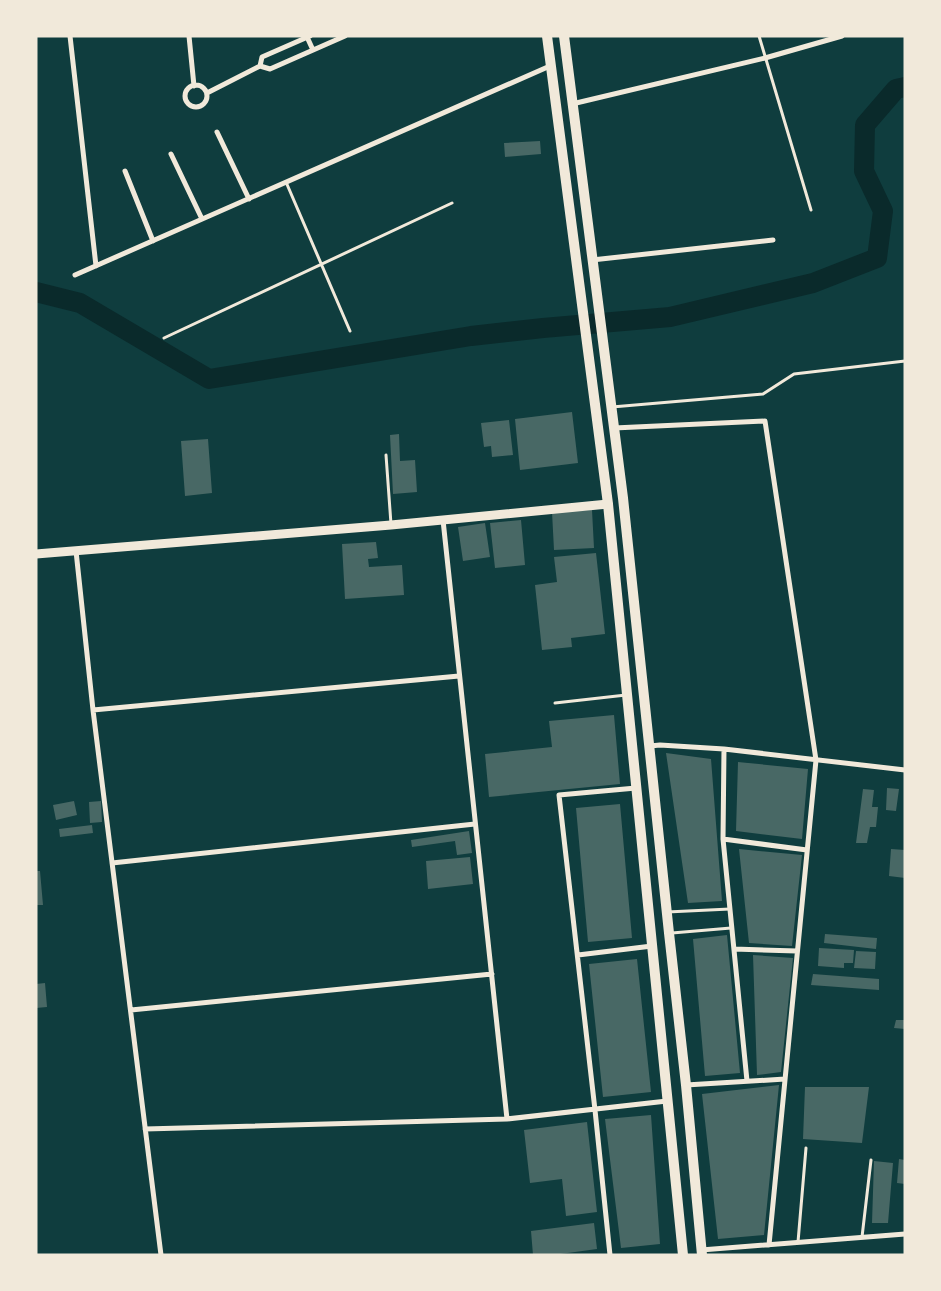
<svg xmlns="http://www.w3.org/2000/svg" width="941" height="1291" viewBox="0 0 941 1291" font-family="'Noto Serif',serif">
<rect width="100%" height="100%" fill="#0f3d3e"/>
<g fill="none" stroke-linecap="round" stroke-linejoin="round">
<path stroke="#0a2a2b" stroke-width="20" d="M 36,292 L 80,303 L 209,379 L 471,336 L 543,328 L 670,317 L 813,283 L 877,258 L 883,211 L 864,171 L 865,125 L 896,89 L 905,87"/>
</g>
<path fill="#486865" d="M 540,141 L 541,154 L 505,157 L 504,143 Z
M 572,412 L 578,463 L 520,470 L 515,419 Z
M 509,420 L 513,455 L 492,457 L 491,446 L 484,447 L 481,423 Z
M 399,434 L 400,461 L 415,460 L 417,492 L 393,494 L 390,435 Z
M 208,439 L 212,493 L 185,496 L 181,441 Z
M 592,510 L 594,548 L 554,550 L 552,512 Z
M 521,520 L 525,565 L 495,568 L 490,523 Z
M 485,523 L 490,557 L 463,561 L 458,527 Z
M 376,542 L 378,558 L 368,559 L 369,567 L 402,565 L 404,595 L 345,599 L 342,544 Z
M 596,553 L 605,634 L 571,638 L 572,647 L 542,650 L 535,585 L 557,582 L 554,557 Z
M 614,715 L 620,784 L 489,797 L 485,754 L 552,747 L 549,721 Z
M 666,753 L 711,759 L 722,901 L 688,903 Z
M 738,762 L 808,769 L 802,839 L 736,831 Z
M 887,788 L 899,789 L 896,811 L 886,810 Z
M 863,789 L 874,790 L 872,807 L 878,807 L 876,827 L 870,827 L 867,843 L 856,843 Z
M 74,801 L 77,815 L 56,820 L 53,805 Z
M 101,801 L 102,822 L 90,823 L 89,802 Z
M 620,804 L 632,938 L 588,942 L 576,808 Z
M 92,825 L 93,833 L 60,837 L 59,829 Z
M 469,831 L 472,853 L 457,855 L 455,841 L 412,847 L 411,840 Z
M 739,849 L 802,855 L 792,946 L 749,943 Z
M 891,849 L 905,850 L 905,878 L 889,876 Z
M 470,857 L 473,884 L 428,889 L 426,861 Z
M 36,871 L 40,871 L 43,905 L 36,905 Z
M 825,934 L 877,938 L 876,949 L 824,943 Z
M 727,935 L 740,1073 L 705,1076 L 693,939 Z
M 819,948 L 854,950 L 853,963 L 844,963 L 844,968 L 818,966 Z
M 856,951 L 876,952 L 875,969 L 854,968 Z
M 753,955 L 793,958 L 781,1072 L 757,1075 Z
M 637,959 L 651,1092 L 603,1097 L 589,964 Z
M 813,974 L 879,979 L 879,990 L 811,985 Z
M 45,983 L 47,1007 L 36,1008 L 36,984 Z
M 896,1020 L 905,1020 L 905,1029 L 894,1028 Z
M 779,1085 L 764,1235 L 718,1239 L 702,1094 Z
M 805,1087 L 869,1087 L 862,1143 L 803,1139 Z
M 651,1115 L 660,1244 L 621,1248 L 605,1119 Z
M 587,1122 L 597,1212 L 566,1216 L 562,1179 L 530,1183 L 524,1130 Z
M 899,1159 L 905,1160 L 905,1184 L 897,1183 Z
M 874,1161 L 893,1163 L 888,1223 L 872,1223 Z
M 594,1223 L 597,1249 L 553,1255 L 533,1255 L 531,1231 Z"/>
<g fill="none" stroke-linecap="round" stroke-linejoin="round">
<path stroke="#f1e9da" stroke-width="3" d="M 759,36 L 811,210
M 286,182 L 350,331
M 164,338 L 452,203
M 612,407 L 763,394 L 794,374 L 905,361
M 386,455 L 391,524
M 555,703 L 626,695
M 667,912 L 730,909
M 672,933 L 731,928
M 862,1237 L 871,1160
M 798,1242 L 806,1148"/>
<path stroke="#f1e9da" stroke-width="5" d="M 70,36 L 96,266
M 189,36 L 194,86
M 307,37 L 313,50
M 260,66 L 262,57 L 310,36
M185 96a11 11 0 1 1 22 0a11 11 0 1 1-22 0Z
M 207,93 L 260,66 L 270,69 L 345,36
M 572,104 L 765,58 L 842,36
M 217,132 L 249,199
M 171,154 L 202,219
M 125,171 L 153,241
M 592,260 L 773,240
M 75,275 L 550,66
M 614,428 L 765,421 L 816,760 L 769,1245
M 443,520 L 507,1119
M 76,551 L 93,710 L 161,1255
M 93,710 L 459,676
M 650,746 L 660,745 L 724,749 L 905,770
M 724,749 L 723,839 L 747,1081
M 723,839 L 807,850
M 112,863 L 475,824
M 734,949 L 797,951
M 578,955 L 652,946
M 131,1010 L 492,974
M 686,1085 L 785,1079
M 145,1129 L 507,1119 L 667,1101
M 701,1250 L 905,1234
M 610,1255 L 595,1110 L 559,795 L 636,788"/>
<path stroke="#f1e9da" stroke-width="9" d="M 36,554 L 391,525 L 608,504"/>
<path stroke="#f1e9da" stroke-width="10" d="M 547,36 L 608,504 L 683,1255
M 564,36 L 623,498 L 669,933 L 686,1085 L 702,1255"/>
</g>
<rect width="941" height="1291" fill="none" stroke="#f1e9da" stroke-width="75"/>
</svg>
